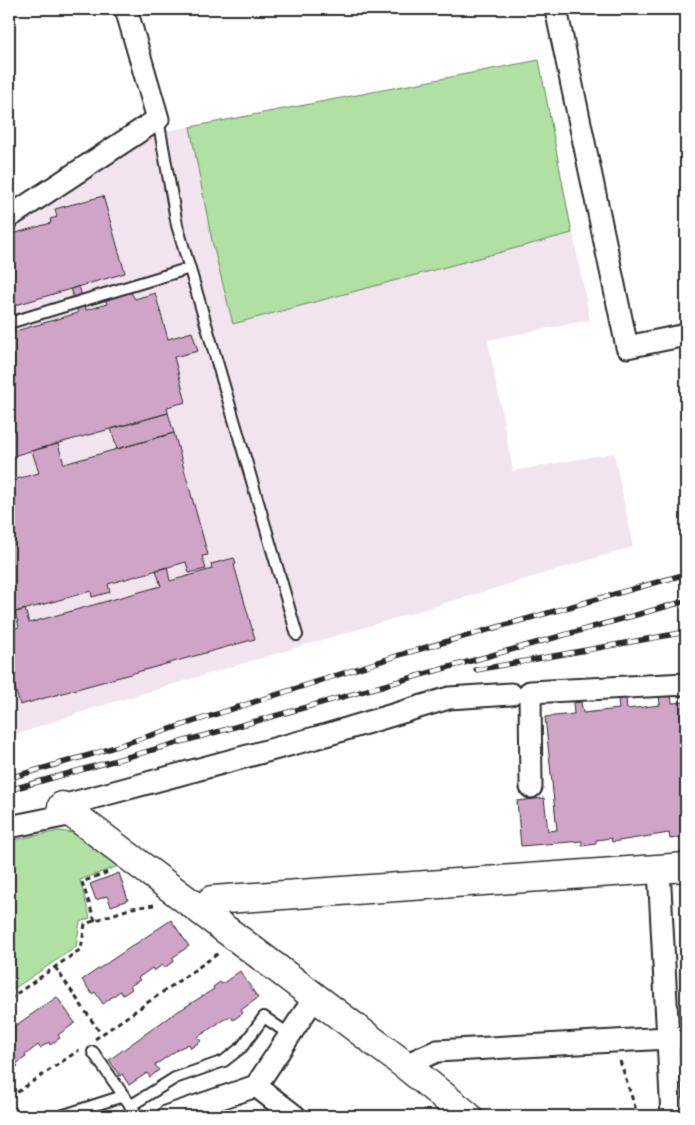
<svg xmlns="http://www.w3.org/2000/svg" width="695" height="1125" viewBox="0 0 695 1125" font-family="Itim,sans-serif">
<rect width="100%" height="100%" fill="#fff"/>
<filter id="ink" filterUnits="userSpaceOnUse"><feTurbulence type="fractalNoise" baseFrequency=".02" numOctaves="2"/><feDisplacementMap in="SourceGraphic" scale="10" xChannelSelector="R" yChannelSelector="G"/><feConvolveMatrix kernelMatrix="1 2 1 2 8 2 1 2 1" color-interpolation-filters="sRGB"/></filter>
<g filter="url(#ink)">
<path fill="#f1e4ee" d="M 539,60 L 590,320 L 488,340 L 513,471 L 614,453 L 633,547 L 97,707 L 9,737 L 9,230 L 162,132 Z"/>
<path fill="#b0e1a2" stroke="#6e8666" d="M 539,60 L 572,233 L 233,324 L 212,241 L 190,127 Z
M 59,831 L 74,833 L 121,865 L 80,880 L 90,918 L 80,922 L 76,947 L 9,992 L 9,841 Z"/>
<path fill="#d0a4c7" stroke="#2b2b2b" d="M 103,196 L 125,273 L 9,307 L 9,235 L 51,223 L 50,219 L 57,217 L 55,209 Z
M 79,286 L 86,310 L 107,304 L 105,298 L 130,291 L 135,299 L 155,293 L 168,339 L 192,332 L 198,351 L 174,357 L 186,402 L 167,407 L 168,413 L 9,457 L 9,333 L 78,313 L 71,289 Z
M 168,413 L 174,433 L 117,449 L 111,429 Z
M 174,433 L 208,555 L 202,556 L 206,569 L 189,573 L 186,562 L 108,584 L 110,592 L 92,597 L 91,591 L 9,614 L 9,481 L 39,473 L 32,451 L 58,444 L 64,464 Z
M 234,558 L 236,564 L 234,565 L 255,639 L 20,705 L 9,667 L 9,630 L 19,627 L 15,612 L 25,609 L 29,623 L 161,586 L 156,570 L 167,567 L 170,581 L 212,569 L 211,564 Z
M 671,694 L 672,703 L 686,702 L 686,832 L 682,832 L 682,837 L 670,839 L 669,833 L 612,842 L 611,838 L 596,840 L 596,844 L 582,846 L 582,841 L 521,846 L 517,801 L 544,798 L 548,831 L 557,830 L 545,717 L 574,714 L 573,703 L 581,702 L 583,713 L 619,709 L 618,699 L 626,698 L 627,709 L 660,705 L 659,695 Z
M 119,873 L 128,900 L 111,906 L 107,896 L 96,900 L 90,884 Z
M 171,920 L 189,946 L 172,958 L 174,961 L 164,968 L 162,965 L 154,971 L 152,968 L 138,978 L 140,980 L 130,986 L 132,989 L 123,995 L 120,991 L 103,1004 L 95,992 L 92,994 L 82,980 Z
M 240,971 L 258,998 L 241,1010 L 243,1013 L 233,1020 L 231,1016 L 223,1020 L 198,1037 L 201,1041 L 191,1048 L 189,1044 L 180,1048 L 155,1065 L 159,1070 L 150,1077 L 147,1073 L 129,1085 L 122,1074 L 120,1076 L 109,1060 L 169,1017 L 214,989 L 213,987 L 220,982 L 222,984 Z
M 57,997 L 75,1023 L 58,1035 L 60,1038 L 50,1045 L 49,1042 L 40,1048 L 38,1045 L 25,1055 L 26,1057 L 16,1064 L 18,1066 L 9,1072 L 9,1030 Z"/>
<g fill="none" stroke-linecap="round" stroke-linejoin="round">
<defs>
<path id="lane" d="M 158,119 L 177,225 L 297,635
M 9,323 L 190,268
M 93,1052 L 138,1116
M 130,1106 L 175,1078 L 224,1061 L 242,1047 L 264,1017 L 290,1035
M 61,1116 L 123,1096"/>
<path id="street" d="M 556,9 L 627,347 L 686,335
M 9,217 L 158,119 L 126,9
M 531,787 L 530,692 L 686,684
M 62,806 L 326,735 L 449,698 L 511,694
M 9,827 L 73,814
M 659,869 L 672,1116
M 405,1065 L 437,1051 L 686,1037
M 256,1086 L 295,1116
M 168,1116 L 256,1086 L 315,997"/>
<path id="secondary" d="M 62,806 L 405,1065 L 468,1116
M 202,911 L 212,900 L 686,867"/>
</defs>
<use href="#lane" stroke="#2b2b2b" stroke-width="14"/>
<use href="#street" stroke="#2b2b2b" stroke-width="25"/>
<use href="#secondary" stroke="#2b2b2b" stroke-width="31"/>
<path stroke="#2b2b2b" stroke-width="3" stroke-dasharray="5 4" stroke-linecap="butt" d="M 95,921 L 82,882 L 111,871
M 55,967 L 101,1034
M 9,999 L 81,949 L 85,924 L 132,908 L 154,905
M 95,1039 L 219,953
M 620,1061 L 638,1116
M 9,1096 L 16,1093 L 79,1050"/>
<use href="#lane" stroke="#fff" stroke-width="10"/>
<use href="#street" stroke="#fff" stroke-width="21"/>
<use href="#secondary" stroke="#fff" stroke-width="28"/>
<defs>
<path id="rail" d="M 476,670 L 686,632
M 9,778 L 93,754 L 406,653 L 686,574
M 9,790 L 686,601"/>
</defs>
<use href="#rail" stroke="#2b2b2b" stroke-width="5.5"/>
<use href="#rail" stroke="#fff" stroke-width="4" stroke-dasharray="11" stroke-linecap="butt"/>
</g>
</g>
<rect width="695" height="1125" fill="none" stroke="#fff" stroke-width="30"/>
<rect x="15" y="15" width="665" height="1095" fill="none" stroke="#2b2b2b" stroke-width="2" filter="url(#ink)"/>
</svg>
